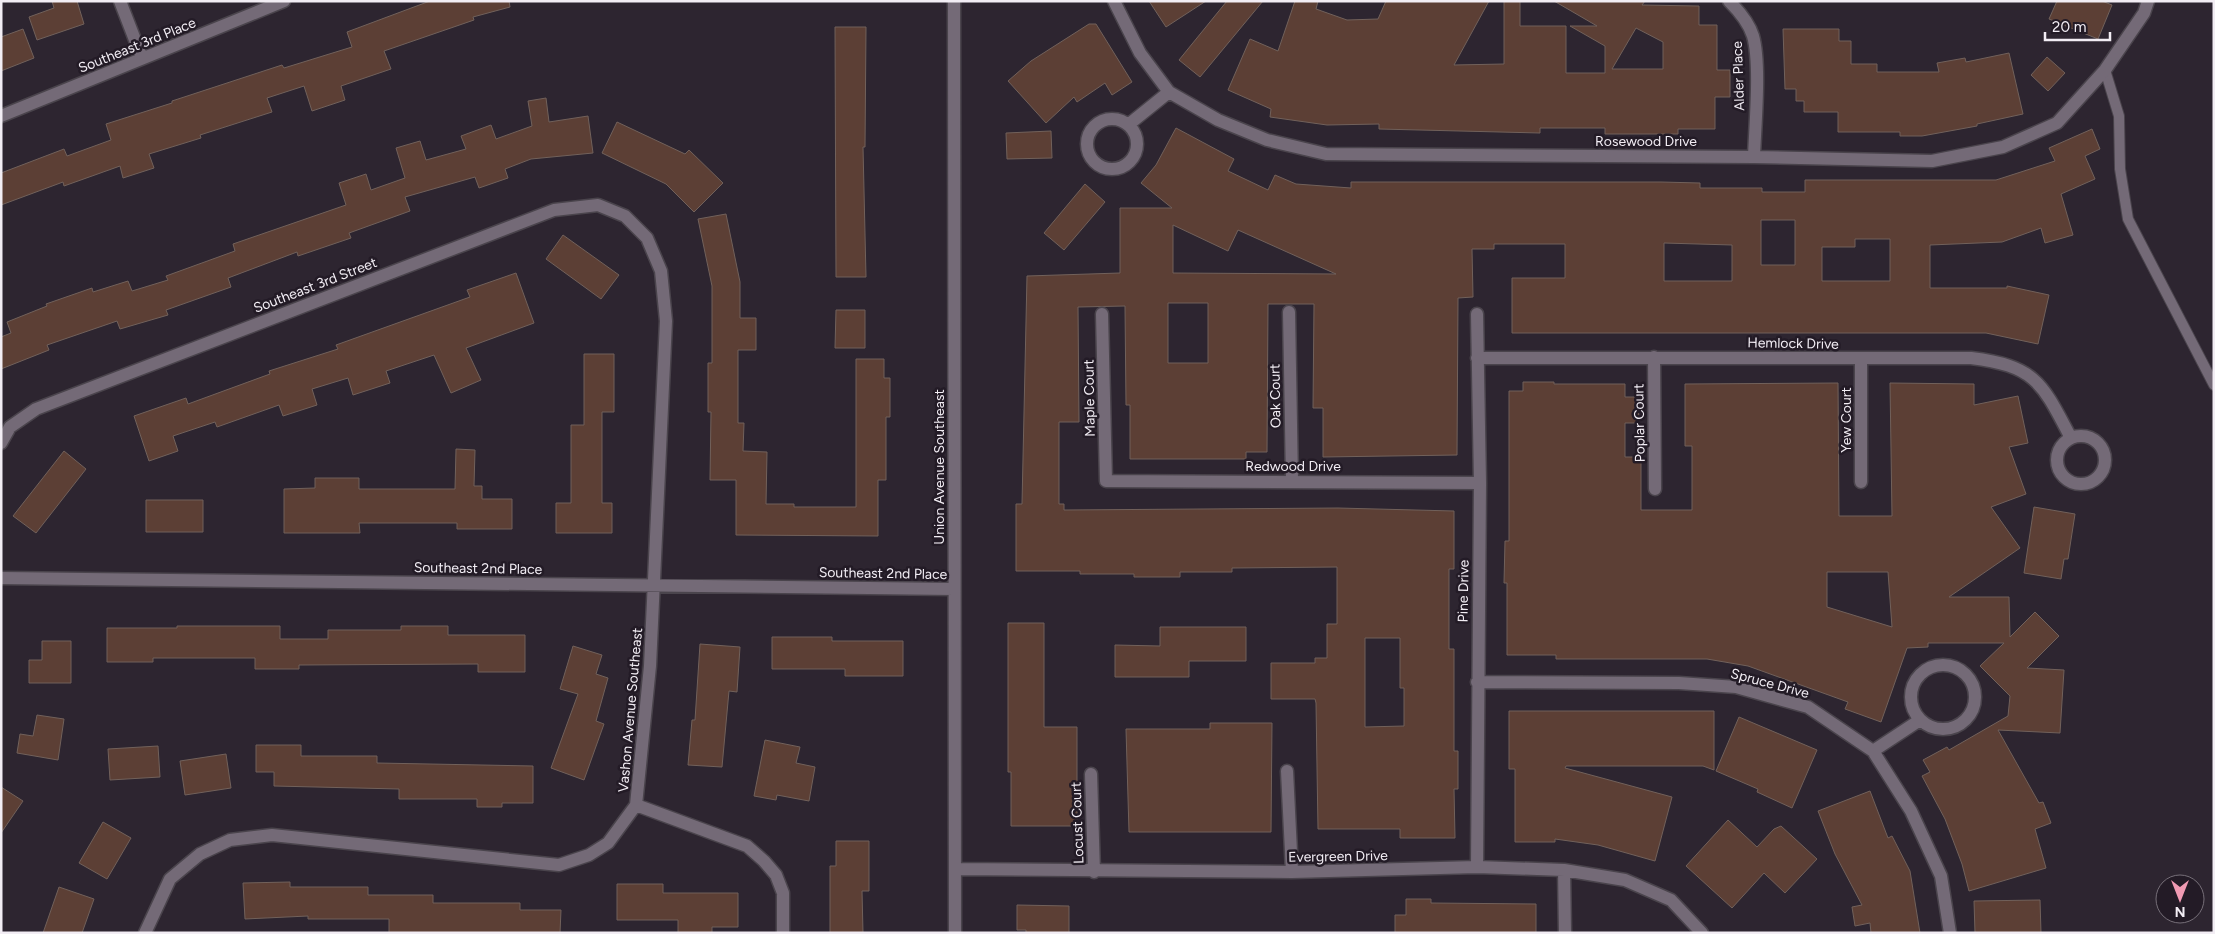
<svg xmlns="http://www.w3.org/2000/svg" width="2215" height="934" viewBox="0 0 2215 934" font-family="Figtree,sans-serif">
<rect width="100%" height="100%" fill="#2d2530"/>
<path fill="#5c3f35" stroke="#71615b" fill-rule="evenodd" d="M 52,1 L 77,1 L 84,24 L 37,40 L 29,17 L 54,8 Z
M 430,1 L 509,1 L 510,7 L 473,17 L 474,20 L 384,51 L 391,69 L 341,86 L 345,100 L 312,111 L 304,86 L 267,98 L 272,112 L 200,135 L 201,138 L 149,154 L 154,168 L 123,178 L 120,166 L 64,186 L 63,182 L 1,205 L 1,173 L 64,149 L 67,156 L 111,140 L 106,124 L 172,103 L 172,101 L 282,65 L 284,68 L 352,47 L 347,32 Z
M 1149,1 L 1206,1 L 1166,27 Z
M 1227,1 L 1263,1 L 1200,77 L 1179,60 Z
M 1295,1 L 1318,1 L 1316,9 L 1347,20 L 1378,19 L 1386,1 L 1489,1 L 1454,65 L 1504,64 L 1504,1 L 1520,1 L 1520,26 L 1566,26 L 1566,73 L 1605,73 L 1605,46 L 1570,26 L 1597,26 L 1554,1 L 1645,1 L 1642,5 L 1699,6 L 1699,25 L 1717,25 L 1717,70 L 1730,70 L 1730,97 L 1715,97 L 1715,129 L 1678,129 L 1678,134 L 1605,134 L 1605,128 L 1540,128 L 1540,133 L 1379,129 L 1379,124 L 1327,125 L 1270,117 L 1271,109 L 1228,90 L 1250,39 L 1278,51 ZM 1636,28 L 1663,42 L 1663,69 L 1612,69 Z
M 2057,1 L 2102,1 L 2112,5 L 2098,39 L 2049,19 Z
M 1089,24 L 1096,24 L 1132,82 L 1112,95 L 1105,83 L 1077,102 L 1074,97 L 1046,123 L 1008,81 L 1031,61 Z
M 835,27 L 866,27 L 865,147 L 863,147 L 866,277 L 836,277 Z
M 23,29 L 34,58 L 1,71 L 1,37 Z
M 1783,29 L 1839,29 L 1839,41 L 1851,41 L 1851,64 L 1877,64 L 1877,72 L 1939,72 L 1937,63 L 1965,58 L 1966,62 L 2009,53 L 2023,114 L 1977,124 L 1977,126 L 1922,136 L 1900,136 L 1900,132 L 1838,132 L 1838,112 L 1804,112 L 1804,101 L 1796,101 L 1796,89 L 1785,89 Z
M 2047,57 L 2065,73 L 2048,91 L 2031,75 Z
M 546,98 L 549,122 L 588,116 L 593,153 L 531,159 L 505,169 L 508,178 L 479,188 L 475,177 L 405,197 L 410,211 L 349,233 L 351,238 L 298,256 L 297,252 L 228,278 L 231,287 L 166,310 L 168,315 L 120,329 L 117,321 L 47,345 L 49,350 L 1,369 L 1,337 L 11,333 L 7,322 L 47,306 L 46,304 L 92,288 L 93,292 L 128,281 L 132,291 L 168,280 L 166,276 L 235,251 L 233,244 L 346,205 L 339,183 L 366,174 L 371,190 L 405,178 L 396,148 L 420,141 L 426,160 L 466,149 L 461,136 L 491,125 L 496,139 L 532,126 L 528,101 Z
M 617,122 L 685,154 L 689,150 L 723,183 L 694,212 L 666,184 L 602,153 Z
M 1176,128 L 1234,159 L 1228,171 L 1268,190 L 1275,175 L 1296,184 L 1351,188 L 1351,182 L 1661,182 L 1700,183 L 1700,188 L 1762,188 L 1762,192 L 1805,192 L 1805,180 L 1996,180 L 2055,161 L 2049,148 L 2092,129 L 2100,149 L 2085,156 L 2095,179 L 2061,194 L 2073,235 L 2045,243 L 2041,228 L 2002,242 L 1930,245 L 1930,288 L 2007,288 L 2007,286 L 2049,295 L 2038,344 L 1986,333 L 1512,333 L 1512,278 L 1565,278 L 1565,244 L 1494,244 L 1494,249 L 1472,249 L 1473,297 L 1458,298 L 1457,455 L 1323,457 L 1323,408 L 1313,408 L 1314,304 L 1268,304 L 1267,452 L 1246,452 L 1246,459 L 1130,459 L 1130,405 L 1126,405 L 1125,306 L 1078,307 L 1079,422 L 1059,422 L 1059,504 L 1064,504 L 1064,510 L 1338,508 L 1454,511 L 1454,569 L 1449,569 L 1449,649 L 1454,649 L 1454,751 L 1458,751 L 1458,789 L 1454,789 L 1455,838 L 1400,838 L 1400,829 L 1318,829 L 1316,703 L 1315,699 L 1271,699 L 1271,663 L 1315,663 L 1315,658 L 1327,658 L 1327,624 L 1337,624 L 1337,567 L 1232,568 L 1232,572 L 1180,572 L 1180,577 L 1134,577 L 1134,574 L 1080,574 L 1080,571 L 1016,571 L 1016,504 L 1022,504 L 1027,276 L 1120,273 L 1120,208 L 1172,208 L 1141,183 L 1156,165 ZM 1761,220 L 1795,220 L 1795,265 L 1761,265 ZM 1173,225 L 1228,251 L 1238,230 L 1336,274 L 1173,273 ZM 1855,239 L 1890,239 L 1890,281 L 1822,281 L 1822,247 L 1855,247 ZM 1664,243 L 1732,245 L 1732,281 L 1664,281 ZM 1168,303 L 1208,303 L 1208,363 L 1168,363 ZM 1365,638 L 1400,638 L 1400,688 L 1404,688 L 1404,726 L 1365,727 Z
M 1051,131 L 1052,158 L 1007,159 L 1006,133 Z
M 1085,184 L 1105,202 L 1064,250 L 1044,233 Z
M 726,214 L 740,282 L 740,318 L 756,318 L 756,350 L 738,350 L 738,423 L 744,423 L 743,451 L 767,452 L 766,504 L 794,504 L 794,507 L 856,507 L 856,359 L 884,359 L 884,378 L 890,378 L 890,417 L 886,417 L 886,480 L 878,480 L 878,536 L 736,535 L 736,480 L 710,480 L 711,412 L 708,412 L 708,363 L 712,363 L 712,286 L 698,219 Z
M 563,235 L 619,275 L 601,299 L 546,259 Z
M 516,273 L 534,323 L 466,348 L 481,380 L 451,393 L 434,355 L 386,371 L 390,383 L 353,395 L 348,378 L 312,389 L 317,405 L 283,416 L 279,405 L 217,427 L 215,422 L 173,436 L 178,451 L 149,461 L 134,416 L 186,398 L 188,404 L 270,374 L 269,371 L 338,349 L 336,345 L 470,297 L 467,290 Z
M 836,310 L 865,310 L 865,348 L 835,348 Z
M 584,354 L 614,354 L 614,412 L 602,412 L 602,503 L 612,503 L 612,533 L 556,533 L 556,503 L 571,503 L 571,425 L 584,425 Z
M 1523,382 L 1554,382 L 1554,384 L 1625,384 L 1625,397 L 1638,397 L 1639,423 L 1625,423 L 1625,457 L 1641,457 L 1641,510 L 1692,510 L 1692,446 L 1685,446 L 1685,384 L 1838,383 L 1839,516 L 1892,516 L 1890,383 L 1974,384 L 1974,405 L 2018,396 L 2028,443 L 2009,447 L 2026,494 L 1991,507 L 2020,548 L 1949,597 L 2009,597 L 2010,637 L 2035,612 L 2059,636 L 2027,668 L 2064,670 L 2060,733 L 1998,730 L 2039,803 L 2043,802 L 2051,823 L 2035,829 L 2046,868 L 1969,891 L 1962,864 L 1945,819 L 1922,776 L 1930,772 L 1923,760 L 1947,747 L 1949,750 L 2008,716 L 2010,696 L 1980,666 L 2004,643 L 1928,643 L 1928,647 L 1907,648 L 1881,722 L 1845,709 L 1848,702 L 1748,666 L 1707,659 L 1556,659 L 1556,655 L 1507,655 L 1507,583 L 1504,583 L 1505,541 L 1509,541 L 1509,391 L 1523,391 ZM 1827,572 L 1888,572 L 1892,627 L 1827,607 Z
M 456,449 L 475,450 L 474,486 L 482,486 L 482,499 L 512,499 L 512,529 L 457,529 L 457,523 L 359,523 L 360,533 L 284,533 L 284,489 L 315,488 L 315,478 L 359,478 L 359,489 L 455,489 Z
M 64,451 L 86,469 L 36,533 L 13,516 Z
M 146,500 L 203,500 L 203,532 L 146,532 Z
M 2034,507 L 2075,514 L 2068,559 L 2064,559 L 2061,579 L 2024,573 Z
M 1008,623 L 1044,623 L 1044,727 L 1077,727 L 1077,826 L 1011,826 L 1011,772 L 1008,772 Z
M 177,626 L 280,626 L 280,639 L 328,639 L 328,630 L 401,630 L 401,626 L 448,626 L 448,635 L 525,635 L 525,672 L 478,672 L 478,664 L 299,665 L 299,669 L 255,669 L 255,658 L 153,658 L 153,662 L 107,662 L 107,628 L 177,628 Z
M 1160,627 L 1246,627 L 1246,661 L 1189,661 L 1189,677 L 1115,677 L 1115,645 L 1160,646 Z
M 772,637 L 832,637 L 832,641 L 903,641 L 903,676 L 845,676 L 845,669 L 772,669 Z
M 42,641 L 71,641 L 71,683 L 29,683 L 29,660 L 42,660 Z
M 700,644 L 740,647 L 737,692 L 729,691 L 722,767 L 688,765 L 692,720 L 695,720 Z
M 573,646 L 602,655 L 596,674 L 608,678 L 596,721 L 604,724 L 584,780 L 551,768 L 578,694 L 560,689 Z
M 1509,711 L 1714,711 L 1714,770 L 1703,766 L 1566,766 L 1565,768 L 1672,797 L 1655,861 L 1598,845 L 1555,839 L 1555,842 L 1515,842 L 1515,769 L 1509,769 Z
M 37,715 L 64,719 L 58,760 L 17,753 L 20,734 L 33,736 Z
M 1739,717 L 1817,750 L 1792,808 L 1757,792 L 1758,789 L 1716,771 Z
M 1210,723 L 1272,723 L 1271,832 L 1129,832 L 1126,729 L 1210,729 Z
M 765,740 L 800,747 L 796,763 L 815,767 L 809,801 L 777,795 L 776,800 L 754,796 Z
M 256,745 L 301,745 L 301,756 L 377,756 L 377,763 L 533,766 L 533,803 L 502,803 L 502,807 L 477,807 L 477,799 L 399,799 L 399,789 L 274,786 L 274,772 L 256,772 Z
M 158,746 L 160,777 L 110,780 L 108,749 Z
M 226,754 L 231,788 L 185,795 L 180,761 Z
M 1,787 L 23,801 L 1,833 Z
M 1870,791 L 1888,838 L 1892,836 L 1910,871 L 1920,933 L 1871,933 L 1870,923 L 1855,926 L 1852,907 L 1862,905 L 1835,854 L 1818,811 Z
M 1728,820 L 1757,847 L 1774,829 L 1781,826 L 1817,859 L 1785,893 L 1764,873 L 1732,908 L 1686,866 Z
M 103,822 L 131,838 L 107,879 L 79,863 Z
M 836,841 L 869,841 L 869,891 L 862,891 L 863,933 L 830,933 L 830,866 L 836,866 Z
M 290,882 L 290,887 L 368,887 L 368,895 L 433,895 L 433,903 L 520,903 L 520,910 L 561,910 L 560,933 L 389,933 L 389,919 L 308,919 L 308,916 L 245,919 L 243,883 Z
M 617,884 L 663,884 L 663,893 L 738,893 L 738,927 L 712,927 L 712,933 L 678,933 L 678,920 L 617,920 Z
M 59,887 L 94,899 L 82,933 L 43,933 Z
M 1406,899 L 1431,899 L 1431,903 L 1536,904 L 1536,933 L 1395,933 L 1395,915 L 1406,915 Z
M 2040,900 L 2041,933 L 1975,933 L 1974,901 Z
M 1017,905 L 1069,906 L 1069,933 L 1026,933 L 1026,930 L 1017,930 Z"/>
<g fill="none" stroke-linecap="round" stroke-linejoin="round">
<defs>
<path id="service" d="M 2105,70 L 2119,116 L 2120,169 L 2128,219 L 2214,385"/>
<path id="minor" d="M 120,1 L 142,58
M 954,1 L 955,933
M 1114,1 L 1140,53 L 1169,92 L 1218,120 L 1267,140 L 1326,154 L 1754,157 L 1932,161 L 2003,147 L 2057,123 L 2105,70 L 2144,13 L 2148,1
M 1729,1 C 1738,10 1749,23 1753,36 C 1761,64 1755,126 1754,157
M 1,116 L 284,1
M1087 144a25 25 0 1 1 50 0a25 25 0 1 1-50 0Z
M 1128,125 L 1169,92
M 1289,312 L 1292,481
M 1102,314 L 1106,481 L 1480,483
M 1477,314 L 1480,483 L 1477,867
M 1654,357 L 1655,489
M 1477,358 L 1971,358 C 2036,366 2042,383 2071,438
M 1861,358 L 1861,482
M2057 460a24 24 0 1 1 48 0a24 24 0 1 1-48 0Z
M 1,443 L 10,427 L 36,409 L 554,210 L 598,205 L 625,216 L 647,238 L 661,271 L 666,321 L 650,666 L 636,805 L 608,843 L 589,855 L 559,865 L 272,835 L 230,840 L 200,854 L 170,879 L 145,933
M 1,578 L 954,589
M1911 697a32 32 0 1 1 64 0a32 32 0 1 1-64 0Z
M 1477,682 L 1679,683 L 1736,687 L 1808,707 L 1873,751 L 1911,811 L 1941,876 L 1950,933
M 1873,751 L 1920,720
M 1287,771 L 1292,872
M 1091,774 L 1094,872
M 636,805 L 747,846 L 764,861 L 776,875 L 783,893 L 783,933
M 955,869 L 1292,872 L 1477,867 L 1564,870 L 1625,880 L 1671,900 L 1702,933
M 1564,870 L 1565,933"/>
</defs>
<use href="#service" stroke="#4a444c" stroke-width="12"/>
<use href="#minor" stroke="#4a444c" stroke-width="15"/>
<use href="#service" stroke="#746a77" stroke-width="10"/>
<use href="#minor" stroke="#746a77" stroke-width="12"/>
</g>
<g text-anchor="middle" stroke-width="5" stroke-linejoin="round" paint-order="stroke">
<g font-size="14" fill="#f2edf4" stroke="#231b26">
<text transform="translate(137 45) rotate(-22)" y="5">Southeast 3rd Place</text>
<text transform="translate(1738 76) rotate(-92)" y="5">Alder Place</text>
<text x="1646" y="146">Rosewood Drive</text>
<text transform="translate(315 285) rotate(-21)" y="5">Southeast 3rd Street</text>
<text transform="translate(1793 343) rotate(1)" y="5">Hemlock Drive</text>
<text transform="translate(1275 396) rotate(-91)" y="5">Oak Court</text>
<text transform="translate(1089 398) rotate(-91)" y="5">Maple Court</text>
<text transform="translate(1846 420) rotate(-90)" y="5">Yew Court</text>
<text transform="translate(1639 423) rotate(-91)" y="5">Poplar Court</text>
<text x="1293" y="471">Redwood Drive</text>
<text transform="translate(939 467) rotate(-90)" y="5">Union Avenue Southeast</text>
<text transform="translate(478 568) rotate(1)" y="5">Southeast 2nd Place</text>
<text transform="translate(883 573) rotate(1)" y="5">Southeast 2nd Place</text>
<text transform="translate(1463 591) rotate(-89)" y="5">Pine Drive</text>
<text transform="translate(1770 683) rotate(15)" y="5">Spruce Drive</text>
<text transform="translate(630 710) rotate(-85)" y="5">Vashon Avenue Southeast</text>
<text transform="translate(1077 823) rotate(-92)" y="5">Locust Court</text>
<text transform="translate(1338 856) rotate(-1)" y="5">Evergreen Drive</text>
</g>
</g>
<rect width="2215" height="934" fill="none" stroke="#f2edf4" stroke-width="5"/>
<g transform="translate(2180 899) rotate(180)"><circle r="24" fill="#231b26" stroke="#766f78"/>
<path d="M0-4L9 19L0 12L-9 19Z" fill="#f19ab3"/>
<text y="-8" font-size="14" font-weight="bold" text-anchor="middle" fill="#f2edf4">N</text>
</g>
<path d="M2045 32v8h65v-8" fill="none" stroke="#f2edf4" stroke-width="2.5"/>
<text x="2052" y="32" font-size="15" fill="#f2edf4" stroke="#231b26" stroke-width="4" paint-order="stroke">20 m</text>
</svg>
